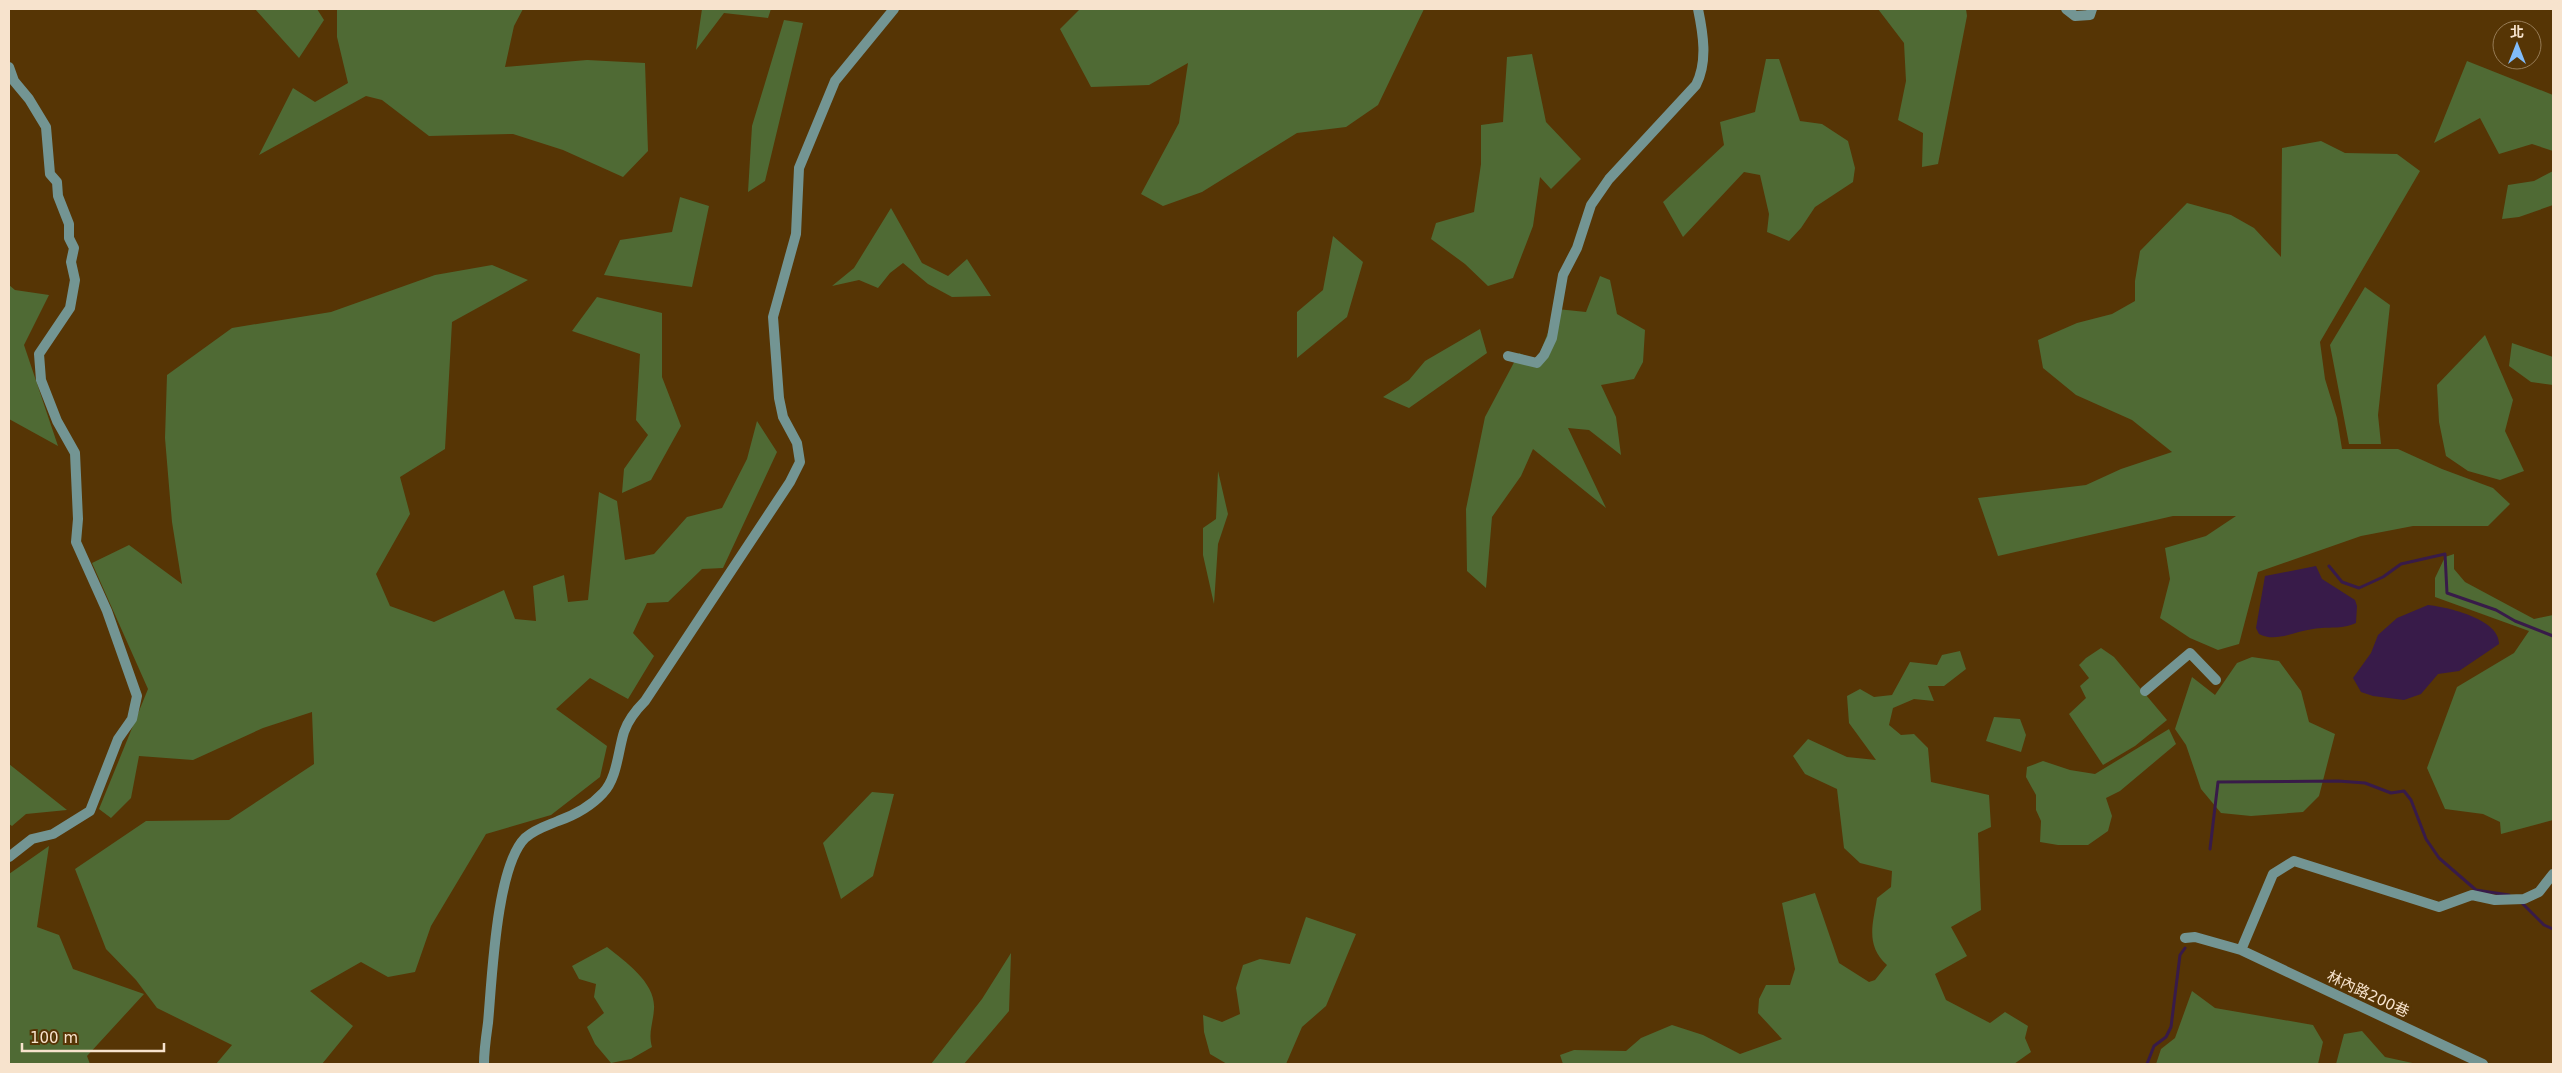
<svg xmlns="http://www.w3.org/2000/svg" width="2562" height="1073" viewBox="0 0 2562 1073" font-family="'DejaVu Sans','Noto Sans TC',sans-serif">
<rect width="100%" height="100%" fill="#563505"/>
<path fill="#4f6a34" d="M 255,9 L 317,9 L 324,20 L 299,58 Z
M 337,9 L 523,9 L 514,26 L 505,67 L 587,60 L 645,63 L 648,151 L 623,177 L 563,150 L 513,134 L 429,136 L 382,100 L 366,96 L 259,155 L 293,88 L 315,102 L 348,83 L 337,37 Z
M 702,9 L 771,9 L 768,18 L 724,13 L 696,50 Z
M 1080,9 L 1424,9 L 1378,105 L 1346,127 L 1297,133 L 1202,192 L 1163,206 L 1141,194 L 1179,123 L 1188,63 L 1149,85 L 1091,87 L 1060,29 Z
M 1878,9 L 1966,9 L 1967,16 L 1938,164 L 1922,167 L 1923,133 L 1898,120 L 1906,81 L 1904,43 Z
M 784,20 L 803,23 L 765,181 L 748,192 L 752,126 Z
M 1532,54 L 1546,122 L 1581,159 L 1551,189 L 1540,177 L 1533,226 L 1513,278 L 1488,286 L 1465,264 L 1431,239 L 1436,223 L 1474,212 L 1481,164 L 1481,125 L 1503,122 L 1507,57 Z
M 1766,59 L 1779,59 L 1800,121 L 1822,124 L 1848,141 L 1855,168 L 1853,182 L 1815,207 L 1801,228 L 1789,241 L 1767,232 L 1769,214 L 1760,175 L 1744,172 L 1683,237 L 1663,202 L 1724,145 L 1720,122 L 1755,112 Z
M 2467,61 L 2553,95 L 2553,151 L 2532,144 L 2499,154 L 2480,118 L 2434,143 Z
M 2321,141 L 2345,153 L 2397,154 L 2420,171 L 2320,342 L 2325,379 L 2337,418 L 2342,449 L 2398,449 L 2442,469 L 2493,488 L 2510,504 L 2488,526 L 2413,526 L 2361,536 L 2258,572 L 2239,644 L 2218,650 L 2190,638 L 2160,618 L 2170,579 L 2165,548 L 2206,536 L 2236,516 L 2173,516 L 1998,556 L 1978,498 L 2086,485 L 2121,469 L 2172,452 L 2132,420 L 2076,395 L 2043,368 L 2038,340 L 2077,323 L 2112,314 L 2135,301 L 2135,281 L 2140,251 L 2187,203 L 2231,215 L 2254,228 L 2281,257 L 2282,148 Z
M 2553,171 L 2553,205 L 2519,217 L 2502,219 L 2508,185 L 2534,181 Z
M 680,197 L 709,206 L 692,287 L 604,275 L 620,240 L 672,232 Z
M 891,208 L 922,263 L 948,276 L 967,259 L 991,296 L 952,297 L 928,284 L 903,263 L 890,273 L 878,288 L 859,280 L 832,286 L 854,268 Z
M 1333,236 L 1363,262 L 1347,317 L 1297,358 L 1297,312 L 1323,290 Z
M 492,265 L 528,280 L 452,322 L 445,449 L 400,477 L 410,514 L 376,574 L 390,606 L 434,622 L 504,590 L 515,619 L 536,621 L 533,586 L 564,575 L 568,602 L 588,600 L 599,492 L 617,501 L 625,560 L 654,554 L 687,517 L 722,508 L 747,459 L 757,421 L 777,452 L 723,568 L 702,569 L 668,602 L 647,603 L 633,633 L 654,656 L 628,699 L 590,678 L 556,709 L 607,746 L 600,777 L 551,815 L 486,834 L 431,926 L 415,972 L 388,977 L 361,962 L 310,991 L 353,1026 L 322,1064 L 216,1064 L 232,1045 L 157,1008 L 136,980 L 106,949 L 75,869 L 146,821 L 229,820 L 314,764 L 312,712 L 263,728 L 193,760 L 139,756 L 131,798 L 111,818 L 99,809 L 148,689 L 92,563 L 129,545 L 182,584 L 172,522 L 165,438 L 167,375 L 232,328 L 331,312 L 435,275 Z
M 1600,276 L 1610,280 L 1617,314 L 1645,330 L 1643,362 L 1634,379 L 1601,385 L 1616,417 L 1621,455 L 1589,430 L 1568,428 L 1606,508 L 1533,449 L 1521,476 L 1492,517 L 1486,588 L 1467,571 L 1466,509 L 1485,417 L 1519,353 L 1537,361 L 1557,309 L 1586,312 Z
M 9,285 L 15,290 L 49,295 L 24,345 L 58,446 L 9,419 Z
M 2365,287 L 2390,305 L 2378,415 L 2381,444 L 2349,444 L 2330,345 Z
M 597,297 L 662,313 L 662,377 L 681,426 L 651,480 L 622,493 L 624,469 L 648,435 L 636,420 L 640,354 L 572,331 Z
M 1480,329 L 1487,353 L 1409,408 L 1383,397 L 1409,380 L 1425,361 Z
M 2485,335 L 2513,400 L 2505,431 L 2524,471 L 2500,480 L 2468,471 L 2446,456 L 2439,422 L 2437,385 Z
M 2512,343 L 2553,357 L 2553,385 L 2531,382 L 2509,366 Z
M 1218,471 L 1228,514 L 1218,544 L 1214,604 L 1203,555 L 1203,528 L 1216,519 Z
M 2454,554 L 2454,569 L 2465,582 L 2534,619 L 2553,615 L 2553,820 L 2501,834 L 2500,822 L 2483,814 L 2445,809 L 2427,768 L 2457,687 L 2514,653 L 2529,631 L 2435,597 L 2435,578 L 2445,557 Z
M 2101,648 L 2114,657 L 2167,720 L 2135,746 L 2103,765 L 2069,714 L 2086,698 L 2080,686 L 2089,678 L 2079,665 L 2086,658 Z
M 1960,651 L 1966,669 L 1944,686 L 1928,686 L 1934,701 L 1914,699 L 1893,708 L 1889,725 L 1901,735 L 1914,734 L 1928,748 L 1931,782 L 1989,795 L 1991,827 L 1978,833 L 1981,910 L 1951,927 L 1967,956 L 1935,974 L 1946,1000 L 1990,1023 L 2005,1012 L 2028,1026 L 2025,1038 L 2031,1052 L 2014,1064 L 1563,1064 L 1560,1055 L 1574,1050 L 1626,1051 L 1641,1038 L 1672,1025 L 1703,1035 L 1740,1054 L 1782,1039 L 1758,1013 L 1759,999 L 1766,985 L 1790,985 L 1795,969 L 1782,903 L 1815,893 L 1839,963 L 1869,982 L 1875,980 L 1887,965 C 1865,945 1873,924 1877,898 L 1891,887 L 1892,871 L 1860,863 L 1844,848 L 1837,789 L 1805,774 L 1793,756 L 1808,739 L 1847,757 L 1876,760 L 1849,723 L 1847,696 L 1860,689 L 1874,697 L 1892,695 L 1910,662 L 1937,665 L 1942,655 Z
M 2252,657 L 2279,661 L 2301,691 L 2309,722 L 2335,734 L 2319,796 L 2303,812 L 2251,816 L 2221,813 L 2201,789 L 2186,745 L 2175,729 L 2192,677 L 2215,695 L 2237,663 Z
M 1994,717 L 2020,719 L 2026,735 L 2021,752 L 1986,741 Z
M 2169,729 L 2176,744 L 2120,791 L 2106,798 L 2112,816 L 2108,831 L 2088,845 L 2058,845 L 2040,842 L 2041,821 L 2036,810 L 2036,795 L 2026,777 L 2027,767 L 2043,761 L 2070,770 L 2095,774 Z
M 9,764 L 67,810 L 26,814 L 12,826 L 9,824 Z
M 872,792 L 894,794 L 873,876 L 841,899 L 823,843 Z
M 49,846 L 37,927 L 59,935 L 73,969 L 144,994 L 87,1056 L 90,1064 L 9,1064 L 9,874 Z
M 1306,917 L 1356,934 L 1326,1006 L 1302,1027 L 1286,1064 L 1227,1064 L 1210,1054 L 1204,1032 L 1203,1015 L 1222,1022 L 1240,1014 L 1236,988 L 1243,965 L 1260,959 L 1290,964 Z
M 607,947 C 626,962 656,983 654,1009 C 653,1024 648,1033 652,1047 L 631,1059 L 611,1063 L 595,1044 L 587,1027 L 604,1013 L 594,997 L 596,984 L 579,979 L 572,966 Z
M 1011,953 L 1009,1011 L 964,1064 L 931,1064 L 982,999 Z
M 2192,991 L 2215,1008 L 2313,1025 L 2323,1042 L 2318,1064 L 2156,1064 L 2161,1049 L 2175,1038 Z
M 2362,1031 L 2385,1057 L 2417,1064 L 2336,1064 L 2344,1034 Z"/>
<path fill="#381b49" d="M 2316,566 L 2322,579 L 2355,600 L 2357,606 L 2356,623 C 2339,630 2330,626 2313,629 C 2295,631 2276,643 2259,634 L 2256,628 L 2265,576 Z
M 2428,605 C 2447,607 2500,619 2499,644 L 2459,671 L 2438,674 L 2421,694 L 2404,700 L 2373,696 L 2361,692 L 2353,678 L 2371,653 L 2378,635 L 2397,618 Z"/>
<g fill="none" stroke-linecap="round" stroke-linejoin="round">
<path stroke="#381b49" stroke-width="3" d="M 2329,566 L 2342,582 L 2359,588 L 2383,577 L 2401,564 L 2445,554 L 2447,593 L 2496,610 L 2515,621 L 2553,636
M 2210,849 L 2218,782 L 2338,781 L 2365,783 L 2391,793 L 2404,791 L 2411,800 L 2426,839 L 2439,858 L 2476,890 L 2509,895
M 2522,903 L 2544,925 L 2553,929
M 2147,1064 L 2154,1046 L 2166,1037 L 2171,1027 L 2180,955 L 2185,948"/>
<path stroke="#739593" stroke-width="10" d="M 2066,9 L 2075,16 L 2090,15 L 2092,9
M 9,67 L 14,81 L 29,99 L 46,127 L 50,174 L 57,182 L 58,196 L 69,224 L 69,238 L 74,248 L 71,262 L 75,280 L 70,308 L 39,354 L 41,380 L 57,421 L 75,453 L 78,519 L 76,542 L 107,611 L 137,696 L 132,719 L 118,739 L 90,811 L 53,834 L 32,839 L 9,857
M 1508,356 L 1537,363 L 1544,355 L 1552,338 L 1563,275 L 1577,248 L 1591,205 L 1609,179 L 1696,85 C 1708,62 1703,33 1698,9
M 2145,691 L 2190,653 L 2216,680
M 2185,938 L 2195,937 L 2241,950 L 2483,1064
M 2241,950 L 2273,874 L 2294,861 L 2439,907 L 2472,895 L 2495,900 L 2524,899 L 2539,892 L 2553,874"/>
<path stroke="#739593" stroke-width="10" d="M 484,1064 C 484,1050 486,1037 488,1023 C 492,980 496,867 525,838 C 535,829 546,826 558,821 C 575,815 591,806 603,793 C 617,779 618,751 624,732 C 628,720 636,710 645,701 L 790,482 L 800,462 L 797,443 L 783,417 L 779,398 L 773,317 L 796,234 L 799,168 L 835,81 L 894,9"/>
</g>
<g text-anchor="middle" stroke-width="5" stroke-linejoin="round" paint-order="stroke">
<g font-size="15" fill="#f7e3cd" stroke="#563505">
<text transform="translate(2368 994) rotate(25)" y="5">林內路200巷</text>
</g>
</g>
<rect width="2562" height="1073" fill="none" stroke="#f7e3cd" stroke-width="20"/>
<g transform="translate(2517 45)"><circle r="24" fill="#563505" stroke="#967b55"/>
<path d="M0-4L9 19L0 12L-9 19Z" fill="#81bcfa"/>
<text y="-8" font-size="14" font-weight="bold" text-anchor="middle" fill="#f7e3cd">北</text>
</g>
<path d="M22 1043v8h142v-8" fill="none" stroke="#f7e3cd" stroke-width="2.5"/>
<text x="30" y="1043" font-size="15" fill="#f7e3cd" stroke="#563505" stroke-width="4" paint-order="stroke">100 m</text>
</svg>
